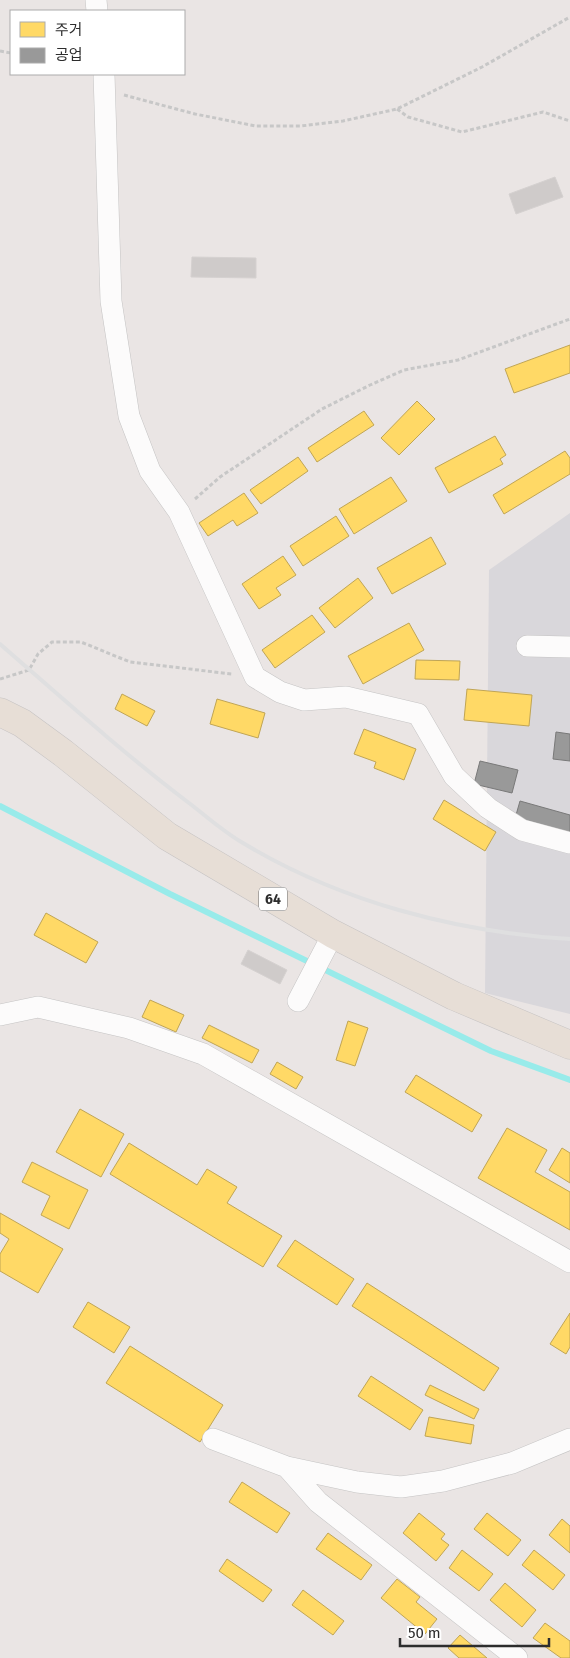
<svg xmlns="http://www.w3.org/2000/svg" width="570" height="1658" viewBox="0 0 570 1658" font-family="'Fira Sans','Noto Sans KR',sans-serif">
<rect width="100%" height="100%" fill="#eae5e4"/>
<path fill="#d9d7db" d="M 570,513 L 570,1014 L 485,993 L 489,570 Z"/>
<path fill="#ffd966" stroke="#c0a555" d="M 570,345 L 570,373 L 514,393 L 505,369 Z
M 417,401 L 435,419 L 399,455 L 381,438 Z
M 364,411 L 374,425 L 317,462 L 308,448 Z
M 495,436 L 506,455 L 500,459 L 503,464 L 449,493 L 435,468 Z
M 565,451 L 570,458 L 570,474 L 504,514 L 493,495 Z
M 298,457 L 308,471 L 261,504 L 250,490 Z
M 391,477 L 407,501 L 354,534 L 339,509 Z
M 244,493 L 258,513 L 237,526 L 233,520 L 208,536 L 199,523 Z
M 336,516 L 349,536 L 303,566 L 290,546 Z
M 431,537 L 446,564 L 392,594 L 377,568 Z
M 283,556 L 296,575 L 276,588 L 281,595 L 259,609 L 242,584 Z
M 358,578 L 373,598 L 335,628 L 319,608 Z
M 312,615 L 325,632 L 275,668 L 262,650 Z
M 409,623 L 424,650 L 363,684 L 348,656 Z
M 416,660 L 460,661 L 459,680 L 415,679 Z
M 467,689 L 532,695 L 529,726 L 464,720 Z
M 122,694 L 155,711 L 147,726 L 115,709 Z
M 217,699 L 265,713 L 258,738 L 210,724 Z
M 364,729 L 416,749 L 404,780 L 374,768 L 376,762 L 354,754 Z
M 444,800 L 496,832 L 485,851 L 433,819 Z
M 46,913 L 98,942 L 86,963 L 34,935 Z
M 150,1000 L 184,1015 L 176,1032 L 142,1017 Z
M 348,1021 L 368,1028 L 355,1066 L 336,1060 Z
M 209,1025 L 259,1050 L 252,1063 L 202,1038 Z
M 277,1062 L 303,1077 L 296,1089 L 270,1074 Z
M 416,1075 L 482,1115 L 472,1132 L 405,1092 Z
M 80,1109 L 124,1134 L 101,1177 L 56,1152 Z
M 507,1128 L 547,1150 L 535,1172 L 570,1192 L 570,1230 L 478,1178 Z
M 129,1143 L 197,1185 L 207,1169 L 237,1187 L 227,1203 L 282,1236 L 263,1267 L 110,1174 Z
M 562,1148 L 570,1153 L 570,1183 L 549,1170 Z
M 32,1162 L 88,1190 L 69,1229 L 41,1215 L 50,1196 L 22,1182 Z
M 0,1213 L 63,1249 L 38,1293 L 0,1271 L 0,1254 L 9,1239 L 0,1233 Z
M 295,1240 L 354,1279 L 337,1305 L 277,1266 Z
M 367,1283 L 499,1368 L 484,1391 L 352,1306 Z
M 88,1302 L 130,1327 L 114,1353 L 73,1327 Z
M 570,1313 L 570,1347 L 566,1354 L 550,1344 Z
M 130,1346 L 223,1405 L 200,1442 L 106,1383 Z
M 371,1376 L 423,1410 L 410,1430 L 358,1396 Z
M 430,1385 L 479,1409 L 474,1419 L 425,1395 Z
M 429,1417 L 474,1425 L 471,1444 L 425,1436 Z
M 242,1482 L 290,1513 L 277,1533 L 229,1502 Z
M 419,1513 L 445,1534 L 441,1539 L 449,1545 L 436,1561 L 403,1533 Z
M 487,1513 L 521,1540 L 508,1556 L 474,1529 Z
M 562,1519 L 570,1526 L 570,1553 L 549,1535 Z
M 328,1533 L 372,1565 L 361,1580 L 316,1549 Z
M 462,1550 L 493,1574 L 479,1591 L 449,1568 Z
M 534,1550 L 565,1575 L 553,1590 L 522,1565 Z
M 227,1559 L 272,1590 L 263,1602 L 219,1571 Z
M 397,1579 L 420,1597 L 416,1602 L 437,1619 L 425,1634 L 381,1598 Z
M 505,1583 L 536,1610 L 522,1627 L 490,1600 Z
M 303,1590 L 344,1621 L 333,1635 L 292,1605 Z
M 545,1623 L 570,1641 L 570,1658 L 561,1658 L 533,1638 Z
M 460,1635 L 487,1658 L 459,1658 L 448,1648 Z"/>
<path fill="#999" stroke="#797979" d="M 556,732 L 570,734 L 570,761 L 553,759 Z
M 480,761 L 518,770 L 512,793 L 474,784 Z
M 520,801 L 570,815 L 570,838 L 514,822 Z"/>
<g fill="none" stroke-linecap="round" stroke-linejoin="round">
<path stroke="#98ebea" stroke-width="6" d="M 0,806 L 170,894 L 491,1051 L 570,1080"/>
</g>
<path fill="#cfcbca" stroke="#d5d1d0" d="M 555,177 L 563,197 L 516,214 L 509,194 Z
M 192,257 L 256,258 L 256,278 L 191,277 Z
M 248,950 L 287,970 L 280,984 L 241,964 Z"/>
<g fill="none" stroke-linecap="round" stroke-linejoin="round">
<defs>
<path id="minor" d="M 96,0 L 97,11
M 104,74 L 111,301 L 129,416 L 150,471 L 179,512 L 255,677 L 280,692 L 304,700 L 346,697 L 418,714 L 454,776 L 488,808 L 522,830 L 570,843
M 527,646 L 570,647
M 298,1001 L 333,934
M 0,1015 L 38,1007 L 129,1028 L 203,1054 L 570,1262
M 213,1439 L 287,1467 L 357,1482 L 401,1487 L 443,1481 L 512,1463 L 570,1439
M 287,1467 L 318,1502 L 517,1658"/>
<path id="major" d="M 0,712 L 22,723 L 63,753 L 167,836 L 333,934 L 454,996 L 570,1045"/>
</defs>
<use href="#minor" stroke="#c5c4c4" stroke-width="22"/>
<use href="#major" stroke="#c6c3c3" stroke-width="29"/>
<path stroke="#c7c7c7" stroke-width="3" stroke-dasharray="4 2.5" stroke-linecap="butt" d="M 0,51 L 11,53
M 124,95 L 195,114 L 256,126 L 301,126 L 343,121 L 397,109 L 482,67 L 570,17
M 397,109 L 408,117 L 462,132 L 543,112 L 570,121
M 195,499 L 220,477 L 322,409 L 370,385 L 404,370 L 458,360 L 570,319
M 0,679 L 29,670 L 38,654 L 52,642 L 81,642 L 130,662 L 232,674"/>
<use href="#minor" stroke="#fcfbfb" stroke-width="21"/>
<use href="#major" stroke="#e7ded6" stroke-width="28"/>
<path stroke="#dfdfe0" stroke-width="4" d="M 0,644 C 61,697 121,751 185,800 C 204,814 222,831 243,843 C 341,902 456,932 570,939"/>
</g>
<g text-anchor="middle" stroke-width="5" stroke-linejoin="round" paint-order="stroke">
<rect fill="#fff" stroke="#6c6c6c" stroke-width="1" x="259" y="887.5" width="28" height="23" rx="4"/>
<g font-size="14" font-weight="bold" fill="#2d2d2d">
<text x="273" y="904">64</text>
</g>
</g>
<rect x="10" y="10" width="175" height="65" fill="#ffffff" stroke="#ababab"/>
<rect x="20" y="22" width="25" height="15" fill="#ffd966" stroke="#ababab"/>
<text x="55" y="35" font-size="15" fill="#2d2d2d">주거</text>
<rect x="20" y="48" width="25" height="15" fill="#999999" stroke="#ababab"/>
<text x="55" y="60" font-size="15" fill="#2d2d2d">공업</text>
<path d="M400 1638v8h149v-8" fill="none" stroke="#2d2d2d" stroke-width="2.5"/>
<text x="408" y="1638" font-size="15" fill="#2d2d2d" stroke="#ffffff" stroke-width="4" paint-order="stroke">50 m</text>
</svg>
